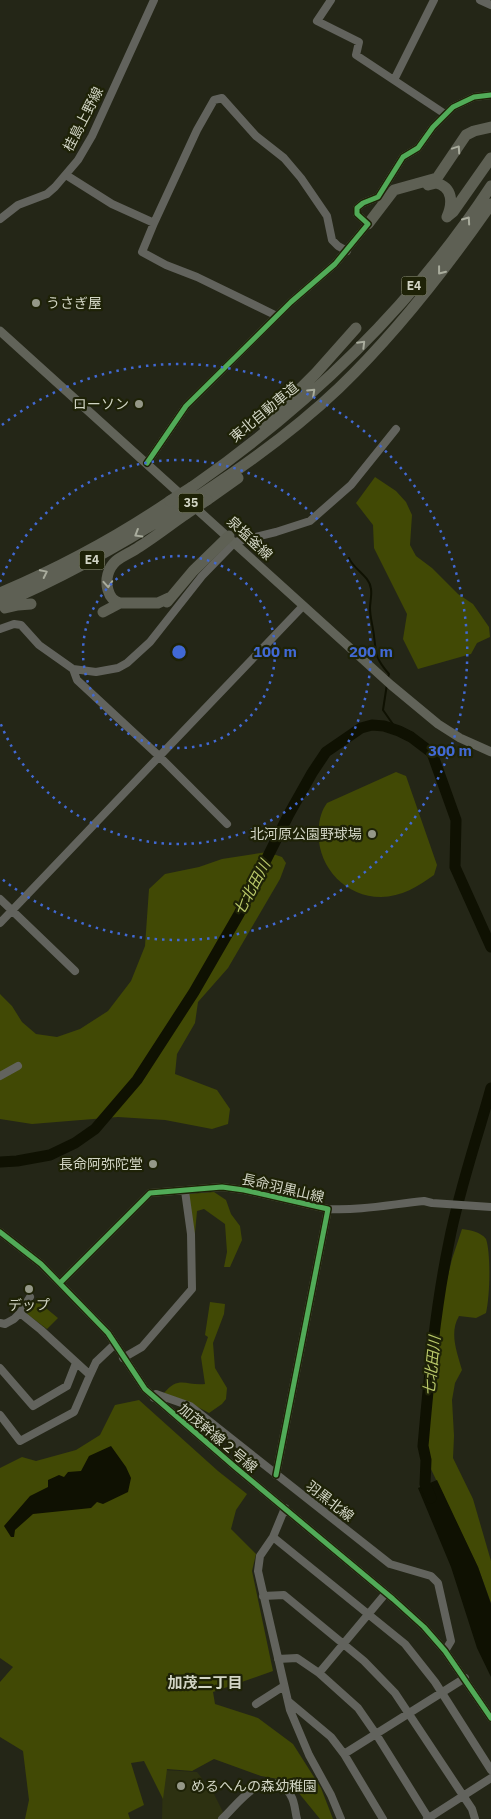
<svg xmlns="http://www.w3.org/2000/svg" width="491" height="1819" viewBox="0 0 491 1819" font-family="'IBM Plex Sans','Noto Sans JP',sans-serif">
<rect width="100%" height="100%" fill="#242617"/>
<path fill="#2d3111" d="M 163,1770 L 197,1772 L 214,1794 L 224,1814 L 218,1819 L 162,1819 Z"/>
<path fill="#414905" d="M 375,477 L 396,491 L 406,502 L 412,515 L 410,545 L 416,556 L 432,568 L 458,594 L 473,604 L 489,627 L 490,637 L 477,643 L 471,654 L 418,669 L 403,639 L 407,614 L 374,548 L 373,525 L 356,503 Z
M 396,772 L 406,776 L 437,865 L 434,875 C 419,886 401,897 381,897 C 344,897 315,864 319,828 C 319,819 322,810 327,803 Z
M 267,852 L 282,857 L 286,863 L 280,879 L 228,968 L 198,1002 L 195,1023 L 177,1054 L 175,1074 L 217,1090 L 230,1109 L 228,1124 L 212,1129 L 165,1120 L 118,1117 L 32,1124 L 0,1119 L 0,994 L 12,1006 L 22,1022 L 36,1034 L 57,1037 L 80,1029 L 108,1011 L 131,981 L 145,946 L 149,889 L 165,874 L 199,867 L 222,859 Z
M 214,1192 L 226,1200 L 231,1214 L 240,1226 L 242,1240 L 230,1267 L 224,1267 L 227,1252 L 225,1224 L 204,1209 L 197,1211 L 195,1233 L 193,1233 L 188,1194 Z
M 462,1229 C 470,1230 481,1232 486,1239 C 491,1253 490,1297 486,1313 L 476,1318 L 459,1316 C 449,1333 457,1352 462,1370 L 455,1383 L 452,1400 L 454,1436 L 453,1458 L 473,1499 L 491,1561 L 491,1603 L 478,1567 L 428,1463 L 427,1440 L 440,1309 L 452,1259 Z
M 36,1300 L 58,1318 L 47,1329 L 27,1314 L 27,1309 Z
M 210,1302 L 225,1304 L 224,1314 L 213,1343 L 215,1368 L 227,1388 L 226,1399 L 222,1404 L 209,1413 L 192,1404 L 164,1393 C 179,1375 186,1386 205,1384 L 201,1357 L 208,1337 L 205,1335 Z
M 139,1400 L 218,1471 L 247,1494 L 236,1510 L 231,1529 L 256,1554 L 252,1571 L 273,1671 L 213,1692 L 215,1704 L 258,1718 L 293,1744 L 321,1788 L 333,1819 L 320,1819 L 289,1781 L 261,1776 L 214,1759 L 192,1771 L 167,1769 L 163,1799 L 144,1761 L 131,1763 L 144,1805 L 128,1813 L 130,1819 L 25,1819 L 29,1800 L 23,1751 L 0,1737 L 0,1682 L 13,1667 L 0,1658 L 0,1468 L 22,1457 L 36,1461 L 76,1450 L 100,1435 L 115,1405 Z"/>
<path fill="#0f1102" d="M 111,1446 L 126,1467 L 131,1478 L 128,1492 L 103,1504 L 97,1502 L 91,1508 L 33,1514 L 15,1530 L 14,1537 L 11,1537 L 4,1526 L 30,1496 L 48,1487 L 48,1480 L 59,1475 L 64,1477 L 68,1472 L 81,1471 L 89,1456 Z
M 437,1480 L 478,1567 L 491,1604 L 491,1677 L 477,1648 L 451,1567 L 418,1488 Z"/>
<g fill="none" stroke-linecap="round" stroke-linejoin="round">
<path stroke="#0f1102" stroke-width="2" d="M 349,558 C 353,569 370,576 371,589 C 372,595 370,602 370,608 C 370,618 373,626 374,636 C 376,655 376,659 389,674 L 388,677
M 387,684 L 383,710 L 397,730"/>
<path stroke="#0f1102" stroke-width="11" d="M 0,1162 L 17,1161 L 50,1155 L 75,1143 L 95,1129 L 137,1080 L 194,992 L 239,914 L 289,814 L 312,773 L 326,752 L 361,728 L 372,725 L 384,726 L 399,731 L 411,737 L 432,753 L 456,820 L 455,867 L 491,947
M 431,1498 L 425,1484 L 426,1460 L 423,1446 C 429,1378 435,1309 449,1242 C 459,1190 477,1139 491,1088"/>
<path stroke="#62635d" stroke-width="8" d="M 331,0 L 317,21 L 359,42 L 356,55 L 445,114
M 480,0 L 491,5
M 394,80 L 434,0
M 66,175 L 112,204 L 154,223
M 0,219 L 18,205 L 47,194 L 55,187 L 78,160 L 92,136 L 154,0
M 277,316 L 197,277 L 166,265 L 142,252 L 154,223 L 197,130 L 214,100 L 222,98 L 256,136 L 284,158 L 301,178 L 327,216 L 332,240 L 338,246 L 347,251
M 147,463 L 186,406 L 291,302 L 335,264 L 368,224 L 357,214 L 357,208 L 363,203 L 378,197 L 403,157 L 418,148 L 433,127 L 453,107 L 474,97 L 491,95
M 0,629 L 14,624 L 21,625 L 39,645 L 73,669 L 96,672 L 118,668 L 127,663 L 150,642 L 202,576 L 235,542 L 276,532 L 310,521 L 351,485 L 396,429
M 73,669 L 77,680 L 159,756 L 227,824
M 0,899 L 75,971
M 0,923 L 303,606
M 0,1076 L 18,1066
M 328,1209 C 359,1211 393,1204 424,1201 L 432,1203 L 491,1207
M 0,1232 L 41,1264 L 108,1333 L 145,1389 L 235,1467 L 393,1599 L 424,1627 L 445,1651 L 491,1718
M 60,1283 L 150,1193 L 222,1187 L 244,1190 L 328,1209 L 276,1475
M 30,1297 L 20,1313 L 41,1330 L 90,1375 L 96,1362 L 115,1344
M 0,1323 L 5,1324 L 14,1319 L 20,1313
M 123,1358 L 142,1347 L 192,1289 L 191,1234 L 185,1191
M 0,1368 L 33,1406 L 67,1386 L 76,1363
M 154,1398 L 156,1394 L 190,1406 L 390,1564 L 431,1576 L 438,1583 L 451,1641 L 445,1651
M 0,1415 L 20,1441 L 74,1412 L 90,1375
M 285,1508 L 273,1537 L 260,1556 L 258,1571 L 290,1710 L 309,1755 L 331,1795 L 341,1819
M 273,1537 L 405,1644 L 435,1682 L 491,1770
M 263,1596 L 284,1595 L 364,1661 L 395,1693 L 472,1809 L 475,1819
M 278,1659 L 297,1658 L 319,1673 L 358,1708 L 376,1734 L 429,1819
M 319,1673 L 386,1593
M 288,1701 L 331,1737 L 344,1754 L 383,1819
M 256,1704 L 284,1686
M 344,1754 L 465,1678
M 222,1819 C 237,1805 257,1775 280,1785 C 284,1788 289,1791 291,1796 C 295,1802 295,1812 297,1819
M 427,1819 L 491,1778"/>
<path stroke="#616359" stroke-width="9" d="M 0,331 L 391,685 L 438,724 L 460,738 L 491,752"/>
<path stroke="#5e6054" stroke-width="11" d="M 428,185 L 436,183 C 453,187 453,203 447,217
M 448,216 L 453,212 L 491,158
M 368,224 L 394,190 L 437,178 L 466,135 L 474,131 L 491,127
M 264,425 L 316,373 L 356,328
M 192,487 C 308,406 413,305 491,186
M 200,495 C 249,463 296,429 339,388 C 396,333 446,269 491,204
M 207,500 L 238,478
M 0,593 C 59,568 117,537 170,501
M 171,597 L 158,603 L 120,603 C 113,601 110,597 108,590 C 105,580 108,568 116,561 C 122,556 132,552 139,547 C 155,537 170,525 186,514
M 167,602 L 193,571 L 229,536
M 0,604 C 63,578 122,544 179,508
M 5,608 L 18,605 L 31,604
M 103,612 L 120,603"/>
<path stroke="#5e6054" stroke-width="11" d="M 170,501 L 192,487
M 179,508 L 200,495
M 186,514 L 207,500"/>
<defs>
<path id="cycleway" d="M 147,463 L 186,406 L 291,302 L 335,264 L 368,224 L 357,214 L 357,208 L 363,203 L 378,197 L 403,157 L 418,148 L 433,127 L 453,107 L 474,97 L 491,95
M 0,1232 L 41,1264 L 108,1333 L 145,1389 L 235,1467 L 393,1599 L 424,1627 L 445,1651 L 491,1718
M 60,1283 L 150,1193 L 222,1187 L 244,1190 L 328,1209 L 276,1475"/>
</defs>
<use href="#cycleway" stroke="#1e2207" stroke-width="8"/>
<use href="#cycleway" stroke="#51ab58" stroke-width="5"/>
</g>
<defs><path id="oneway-chevron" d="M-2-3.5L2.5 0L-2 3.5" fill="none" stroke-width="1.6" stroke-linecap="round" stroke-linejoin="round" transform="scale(1.25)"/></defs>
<g stroke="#a9ac9d">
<use href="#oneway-chevron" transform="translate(457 149) rotate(-56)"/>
<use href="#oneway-chevron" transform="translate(467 220) rotate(-55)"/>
<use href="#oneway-chevron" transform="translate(441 271) rotate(128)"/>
<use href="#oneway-chevron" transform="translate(362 344) rotate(-45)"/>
<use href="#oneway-chevron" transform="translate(312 392) rotate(-43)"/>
<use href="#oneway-chevron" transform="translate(138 534) rotate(149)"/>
<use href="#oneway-chevron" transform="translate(44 573) rotate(-26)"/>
<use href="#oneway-chevron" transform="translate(108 584) rotate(86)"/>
</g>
<g fill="none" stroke="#4169d4" stroke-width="2.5" stroke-dasharray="2.5 5">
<circle cx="179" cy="652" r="96"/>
<path d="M0 582A192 192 0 1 1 0 722"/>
<path d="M2 425A288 288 0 1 1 2 879"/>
</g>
<g fill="#959888" stroke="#1e2207" stroke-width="2">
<circle cx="36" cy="303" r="5"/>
<circle cx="139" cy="404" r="5"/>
<circle cx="372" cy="834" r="5"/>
<circle cx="153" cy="1164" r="5"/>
<circle cx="29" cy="1289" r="5"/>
<circle cx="181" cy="1786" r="5"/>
</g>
<g text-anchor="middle" stroke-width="4.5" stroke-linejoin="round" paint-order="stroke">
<g fill="#1e2207" stroke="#9c9f8c" stroke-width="1">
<rect x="401.5" y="276.5" width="25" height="19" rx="4"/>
<rect x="178.5" y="493.5" width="25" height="19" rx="4"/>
<rect x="79.5" y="550.5" width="25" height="19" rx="4"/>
</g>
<g font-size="12" font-weight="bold" fill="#d2d5c5">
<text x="414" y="290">E4</text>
<text x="191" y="507">35</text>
<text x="92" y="564">E4</text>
</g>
<g font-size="14" fill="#d2d5c5" stroke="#1e2207">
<text transform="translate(83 119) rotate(-63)" y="5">桂島上野線</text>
<text transform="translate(264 412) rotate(-40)" y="5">東北自動車道</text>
<text transform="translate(250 538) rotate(43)" y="5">泉塩釜線</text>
<text transform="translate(283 1188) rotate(13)" y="5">長命羽黒山線</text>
<text transform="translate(218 1438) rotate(40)" y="5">加茂幹線２号線</text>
<text transform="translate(330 1501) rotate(38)" y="5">羽黒北線</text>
</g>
<g font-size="14" fill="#d2d5c5" stroke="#1e2207" text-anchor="end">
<text x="46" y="308" text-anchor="start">うさぎ屋</text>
<text x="129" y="409">ローソン</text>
<text x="362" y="839">北河原公園野球場</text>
<text x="143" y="1169">長命阿弥陀堂</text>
<text x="29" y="1310" text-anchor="middle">デップ</text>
<text x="191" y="1791" text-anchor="start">めるへんの森幼稚園</text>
</g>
<g font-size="15" font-style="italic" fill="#bac96a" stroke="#1e2207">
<text transform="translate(252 888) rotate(-62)" y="5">七北田川</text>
<text transform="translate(432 1366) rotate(-84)" y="5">七北田川</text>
</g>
<g font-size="15" font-weight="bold" fill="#d2d5c5" stroke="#1e2207">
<text x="205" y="1688">加茂二丁目</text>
</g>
</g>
<circle cx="179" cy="652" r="8" fill="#4169d4" stroke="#1e2207" stroke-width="2.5"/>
<g font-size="15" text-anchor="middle" font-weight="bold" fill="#4169d4" stroke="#1e2207" stroke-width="4.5" stroke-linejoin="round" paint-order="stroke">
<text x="275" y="657">100 m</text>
<text x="371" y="657">200 m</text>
<text x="450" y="756">300 m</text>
</g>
</svg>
